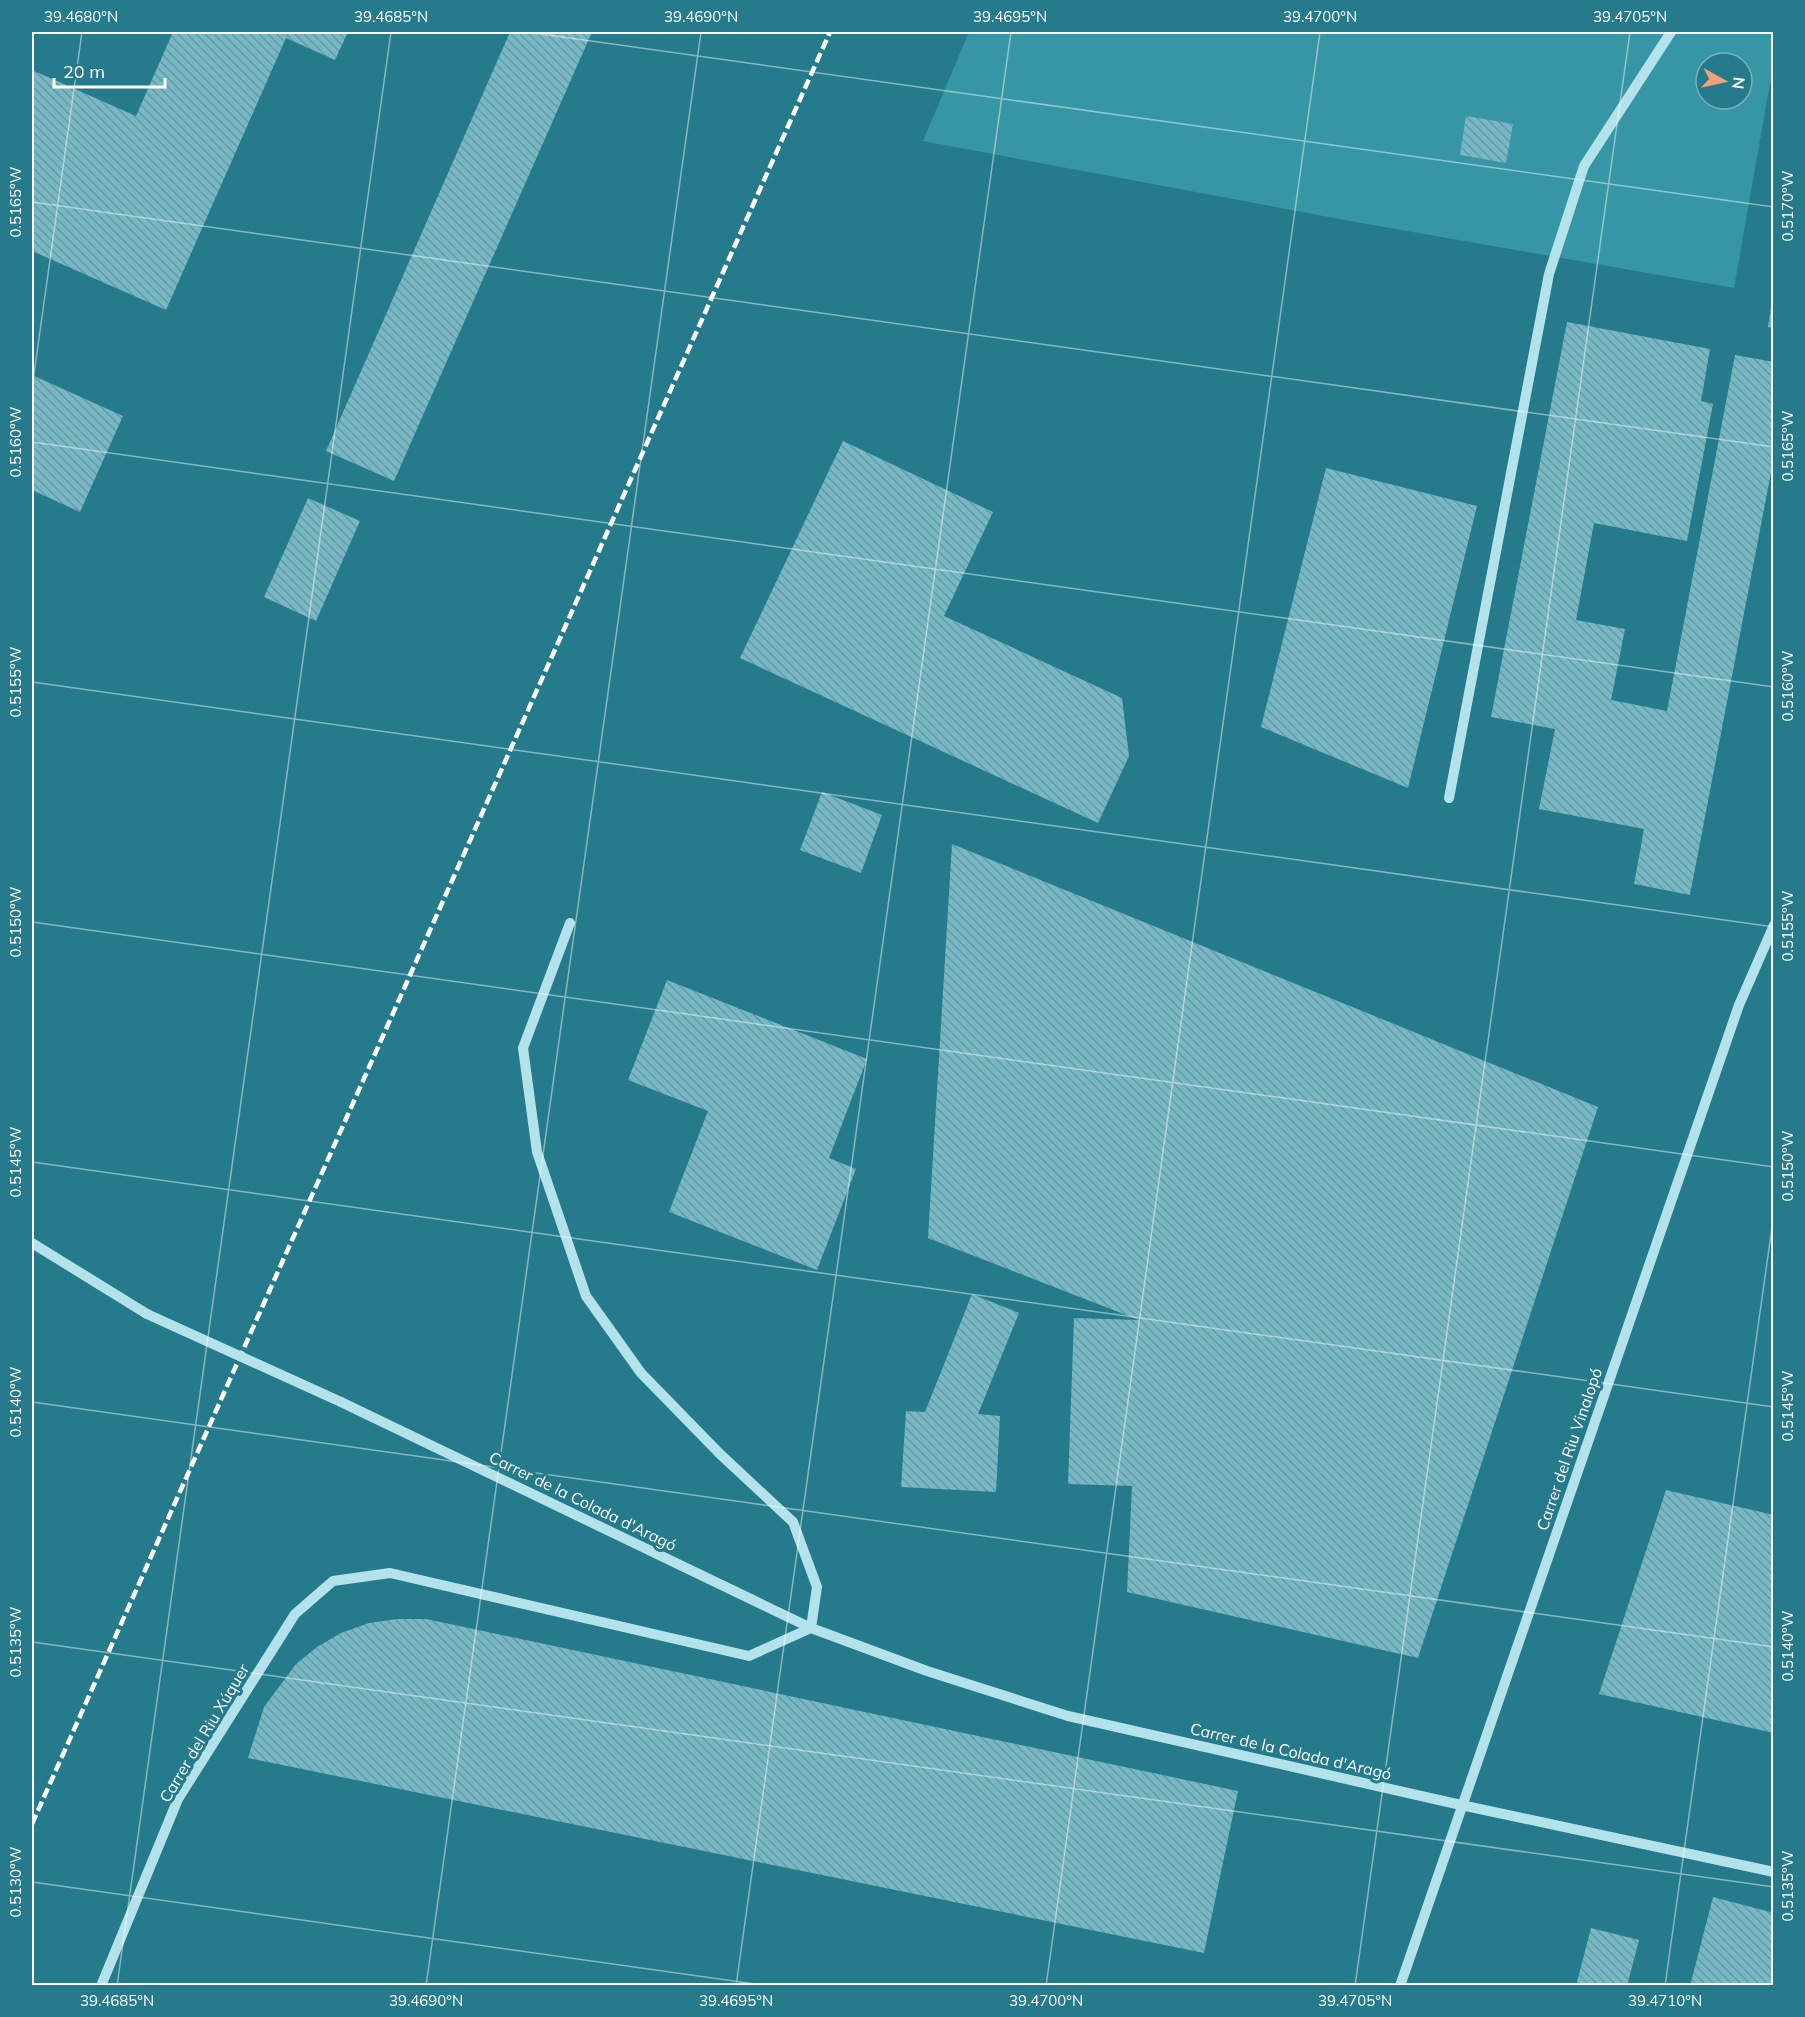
<svg xmlns="http://www.w3.org/2000/svg" width="1805" height="2017" viewBox="0 0 1805 2017" font-family="Mulish,sans-serif">
<defs>
<pattern id="building-back-hatch" width="6" height="6" patternUnits="userSpaceOnUse" patternTransform="scale(1.5)"><rect width="6" height="6" fill="#76b8c4"/><path d="M-1 5l2 2M0 0l6 6M5-1l2 2" fill="none" stroke="#6998a0"/></pattern>
</defs>
<rect width="100%" height="100%" fill="#257b8c"/>
<path fill="#3796a6" fill-rule="evenodd" d="M 969,32 L 1773,32 L 1773,66 L 1734,288 L 1361,223 L 923,141 ZM 1706,63 L 1742,63 L 1742,99 L 1706,99 Z"/>
<path fill="url(#building-back-hatch)" d="M 173,32 L 348,32 L 335,60 L 286,38 L 166,310 L 32,251 L 32,70 L 136,116 Z
M 510,32 L 592,32 L 394,481 L 326,451 Z
M 1466,116 L 1513,124 L 1506,163 L 1460,155 Z
M 1772,301 L 1774,302 L 1774,328 L 1768,327 Z
M 1567,322 L 1710,349 L 1701,401 L 1713,404 L 1687,541 L 1594,523 L 1576,620 L 1625,629 L 1611,700 L 1667,711 L 1735,355 L 1774,362 L 1774,457 L 1690,895 L 1634,884 L 1644,829 L 1539,809 L 1555,729 L 1491,717 Z
M 32,375 L 123,416 L 80,512 L 32,490 Z
M 843,441 L 993,512 L 944,616 L 1122,698 L 1129,756 L 1098,823 L 740,658 Z
M 1326,468 L 1477,506 L 1408,788 L 1261,727 Z
M 308,498 L 360,521 L 316,621 L 264,597 Z
M 822,792 L 882,815 L 861,873 L 800,850 Z
M 952,844 L 1598,1107 L 1418,1658 L 1127,1592 L 1132,1486 L 1068,1484 L 1074,1318 L 1139,1320 L 928,1238 Z
M 667,980 L 867,1059 L 829,1158 L 856,1169 L 817,1270 L 669,1212 L 708,1111 L 628,1080 Z
M 972,1294 L 1019,1313 L 978,1414 L 1000,1416 L 996,1492 L 901,1487 L 906,1411 L 925,1412 Z
M 1666,1490 L 1774,1515 L 1774,1733 L 1599,1694 Z
M 397,1619 L 426,1619 L 1238,1791 L 1204,1953 L 248,1758 L 264,1707 L 296,1664 L 317,1647 L 341,1633 L 369,1623 Z
M 1713,1897 L 1774,1913 L 1774,1986 L 1690,1986 Z
M 1591,1928 L 1639,1940 L 1627,1986 L 1576,1986 Z"/>
<g fill="none" stroke-linecap="round" stroke-linejoin="round">
<path stroke="#b4e2ea" stroke-width="10" d="M 1449,798 L 1549,274 L 1584,166 L 1671,32
M 32,1243 L 147,1314
M 341,1402 L 811,1628 L 927,1671 L 1068,1716 L 1461,1805 L 1774,1872
M 101,1986 L 178,1799 L 295,1614 L 333,1581 L 390,1573 L 749,1656 L 811,1628 L 817,1587 L 793,1522 L 720,1454 L 641,1373 L 586,1296 L 537,1152 L 523,1048 L 570,923
M 1400,1986 L 1739,1005 L 1774,925"/>
<path stroke="#fff" stroke-width="4.5" stroke-dasharray="10 4.5" stroke-linecap="butt" d="M 32,1824 L 830,32"/>
<path stroke="#b4e2ea" stroke-width="10" d="M 147,1314 L 341,1402"/>
</g>
<path fill="none" stroke="#fff" stroke-width="1.5" stroke-opacity="0.45" d="M 527,32 L 1774,207M 32,202 L 1774,447M 32,388 L 82,32M 32,442 L 1774,687M 32,682 L 1774,927M 32,922 L 1774,1167M 32,1162 L 1774,1407M 32,1402 L 1774,1647M 32,1642 L 1774,1887M 32,1882 L 769,1986M 117,1986 L 391,32M 426,1986 L 701,32M 736,1986 L 1011,32M 1046,1986 L 1320,32M 1355,1986 L 1630,32M 1665,1986 L 1774,1213"/>
<g text-anchor="middle" stroke-width="6" stroke-linejoin="round" paint-order="stroke">
<g font-size="16" fill="#fff" stroke="#257b8c">
<text transform="translate(1569 1449) rotate(-71)" y="6">Carrer del Riu Vinalopó</text>
<text transform="translate(583 1501) rotate(26)" y="6">Carrer de la Colada d'Aragó</text>
<text transform="translate(204 1733) rotate(-59)" y="6">Carrer del Riu Xúquer</text>
<text transform="translate(1291 1751) rotate(13)" y="6">Carrer de la Colada d'Aragó</text>
</g>
</g>
<rect width="1805" height="2017" fill="none" stroke="#257b8c" stroke-width="66"/>
<g transform="translate(1724 81) rotate(98)"><circle r="28" fill="#257b8c" stroke="#7cb0ba" stroke-width="1.5"/>
<path d="M0-4.5L10 22L0 15L-10 22Z" fill="#f49f79"/>
<text y="-9" font-size="16" font-weight="bold" text-anchor="middle" fill="#ffffff">N</text>
</g>
<path d="M54 78v9h111v-9" fill="none" stroke="#ffffff" stroke-width="3"/>
<text x="63" y="78" font-size="18" fill="#ffffff" stroke="#257b8c" stroke-width="4.5" paint-order="stroke">20 m</text>
<rect x="33" y="33" width="1739" height="1951" fill="none" stroke="#fff" stroke-width="2"/>
<g font-size="15" text-anchor="middle" fill="#fff">
<text x="81" y="22">39.4680°N</text>
<text x="391" y="22">39.4685°N</text>
<text x="701" y="22">39.4690°N</text>
<text x="1010" y="22">39.4695°N</text>
<text x="1320" y="22">39.4700°N</text>
<text x="1630" y="22">39.4705°N</text>
<text transform="translate(16 202) rotate(-90)" y="5">0.5165°W</text>
<text transform="translate(1788 206) rotate(-90)" y="5">0.5170°W</text>
<text transform="translate(16 442) rotate(-90)" y="5">0.5160°W</text>
<text transform="translate(1788 446) rotate(-90)" y="5">0.5165°W</text>
<text transform="translate(16 682) rotate(-90)" y="5">0.5155°W</text>
<text transform="translate(1788 686) rotate(-90)" y="5">0.5160°W</text>
<text transform="translate(16 922) rotate(-90)" y="5">0.5150°W</text>
<text transform="translate(1788 926) rotate(-90)" y="5">0.5155°W</text>
<text transform="translate(16 1162) rotate(-90)" y="5">0.5145°W</text>
<text transform="translate(1788 1166) rotate(-90)" y="5">0.5150°W</text>
<text transform="translate(16 1402) rotate(-90)" y="5">0.5140°W</text>
<text transform="translate(1788 1406) rotate(-90)" y="5">0.5145°W</text>
<text transform="translate(16 1642) rotate(-90)" y="5">0.5135°W</text>
<text transform="translate(1788 1646) rotate(-90)" y="5">0.5140°W</text>
<text transform="translate(16 1882) rotate(-90)" y="5">0.5130°W</text>
<text transform="translate(1788 1886) rotate(-90)" y="5">0.5135°W</text>
<text x="117" y="2006">39.4685°N</text>
<text x="426" y="2006">39.4690°N</text>
<text x="736" y="2006">39.4695°N</text>
<text x="1046" y="2006">39.4700°N</text>
<text x="1355" y="2006">39.4705°N</text>
<text x="1665" y="2006">39.4710°N</text>
</g>
</svg>
